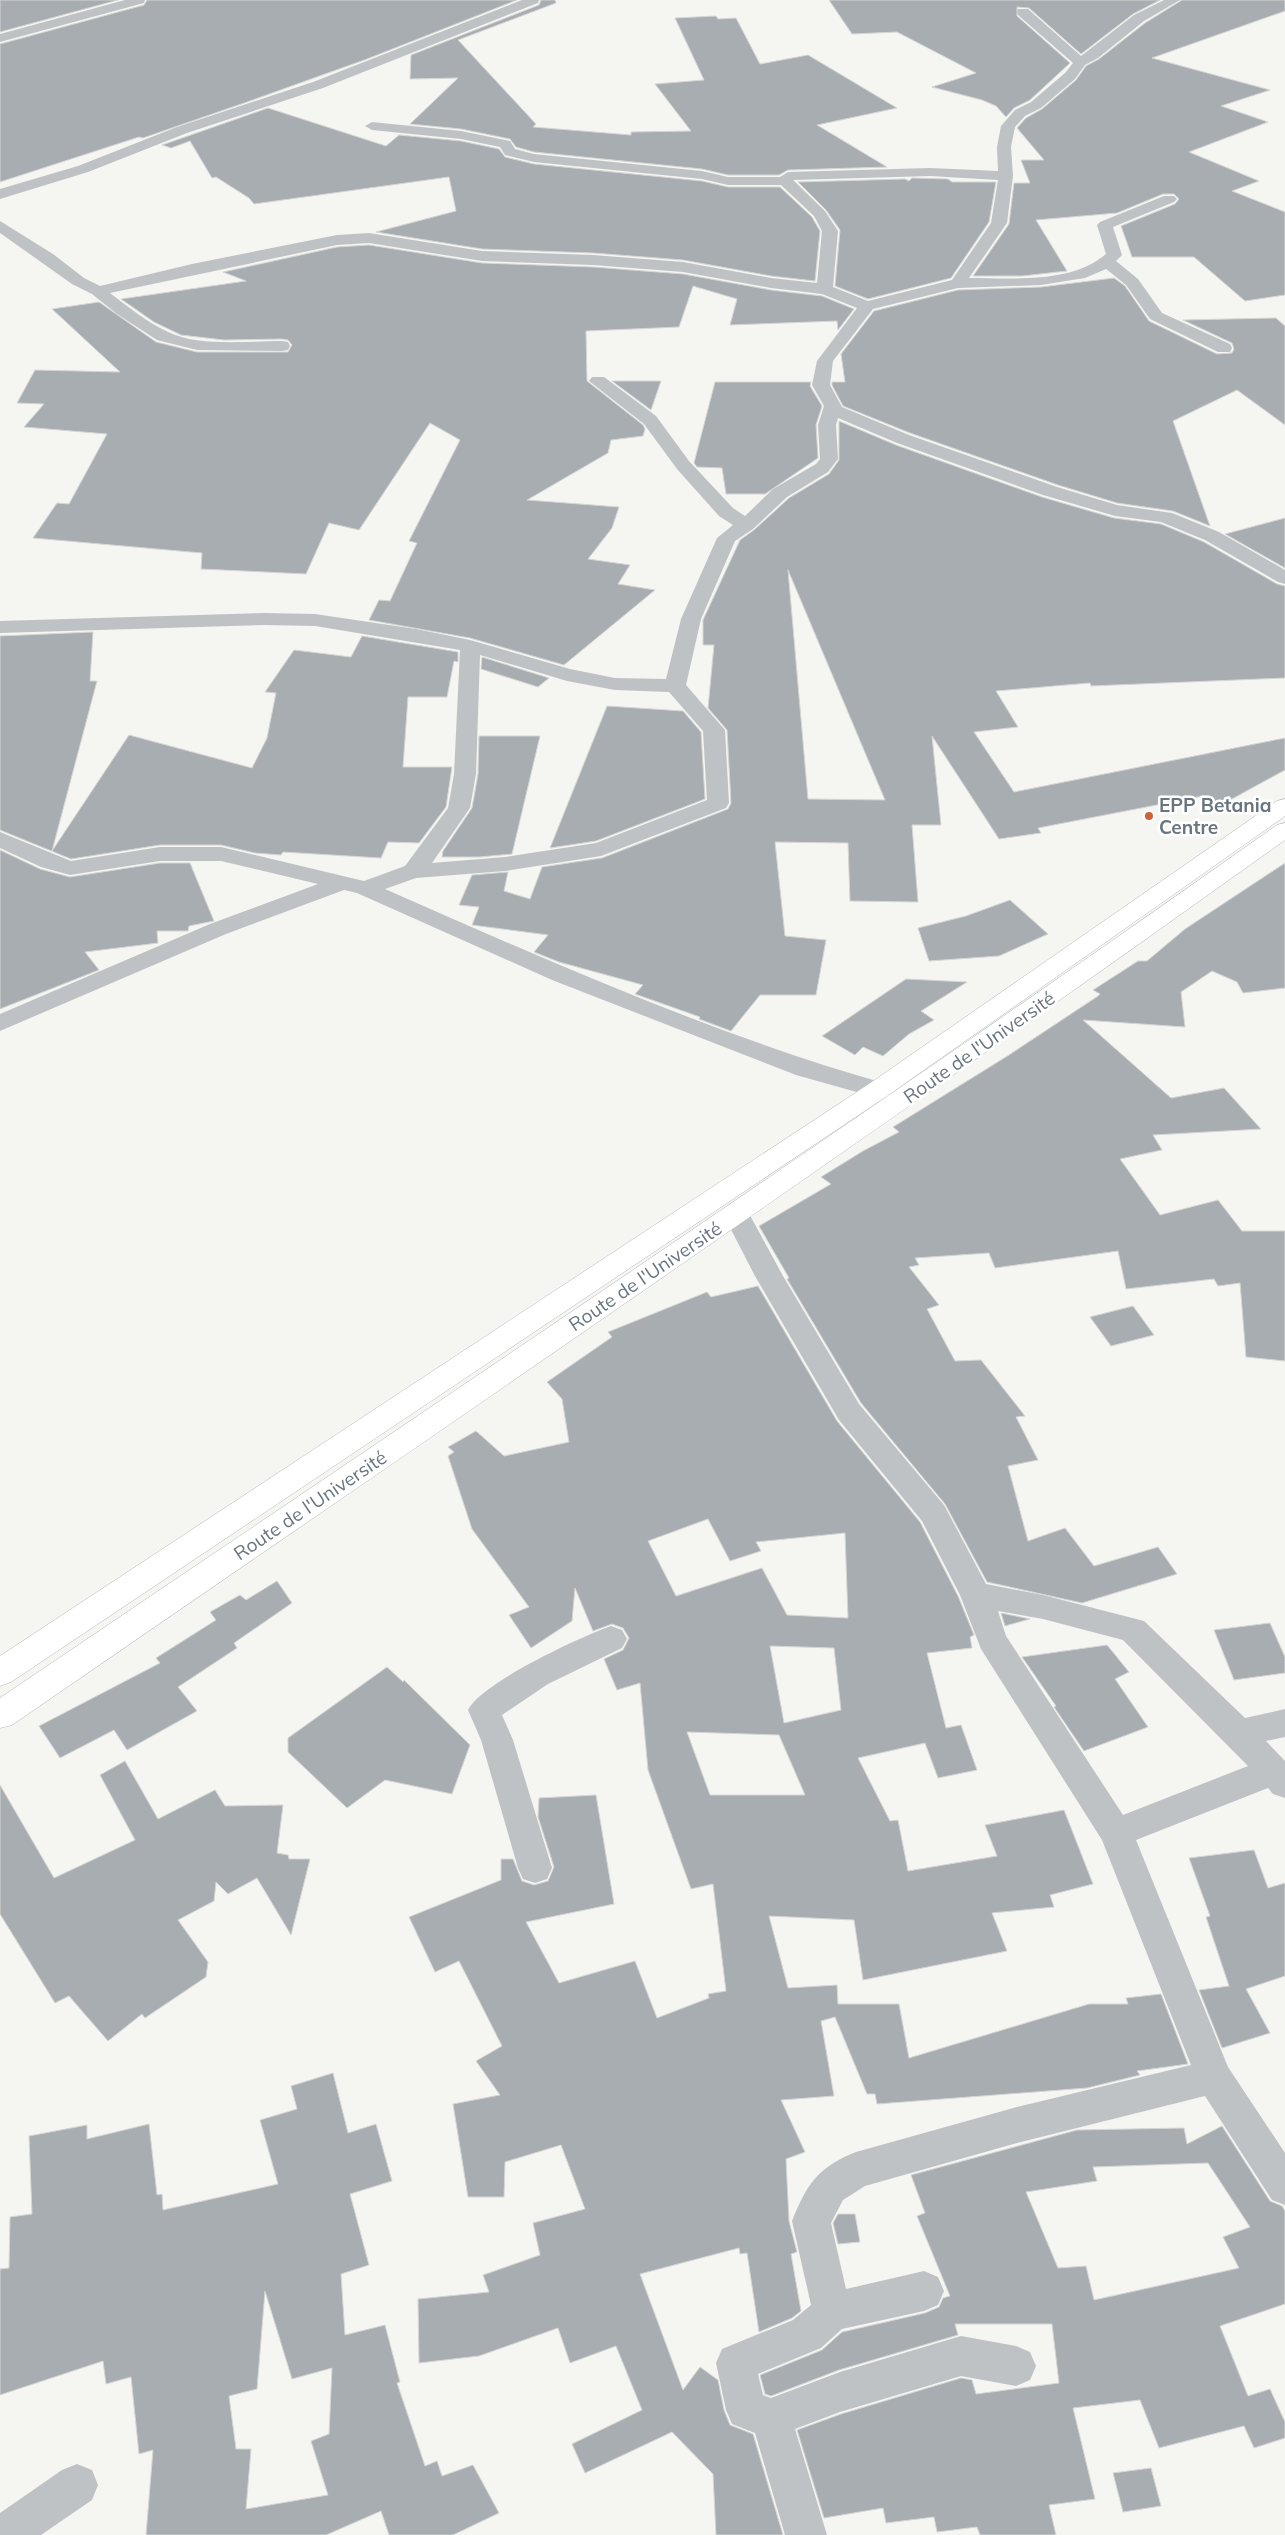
<svg xmlns="http://www.w3.org/2000/svg" width="1285" height="2535" viewBox="0 0 1285 2535" font-family="Mulish,sans-serif">
<rect width="100%" height="100%" fill="#f5f5f2"/>
<path fill="#a7adb1" stroke="#d6d6d4" fill-rule="evenodd" d="M 0,0 L 118,0 L 0,32 Z
M 147,0 L 517,0 L 367,59 L 247,102 L 143,138 L 139,137 L 0,182 L 0,44 L 144,5 Z
M 541,0 L 555,0 L 556,3 L 458,40 L 536,124 L 533,127 L 631,135 L 631,132 L 691,131 L 655,84 L 704,80 L 675,18 L 716,16 L 718,19 L 736,18 L 760,64 L 808,55 L 897,108 L 817,125 L 887,167 L 788,170 L 779,175 L 728,175 L 702,169 L 534,152 L 516,147 L 510,139 L 461,129 L 410,124 L 458,78 L 410,79 L 411,55 L 539,5 Z
M 829,0 L 1160,0 L 1133,14 L 1081,54 L 1029,8 L 1017,7 L 1017,16 L 1070,63 L 1030,100 L 1014,108 L 1006,117 L 996,106 L 982,100 L 932,87 L 976,73 L 897,32 L 852,34 Z
M 1182,0 L 1285,0 L 1285,11 L 1152,58 L 1270,90 L 1221,106 L 1268,122 L 1189,152 L 1259,181 L 1232,191 L 1285,212 L 1285,295 L 1245,301 L 1194,257 L 1132,257 L 1121,226 L 1175,204 L 1179,199 L 1174,194 L 1163,194 L 1117,213 L 1036,220 L 1067,271 L 1022,276 L 973,276 L 1009,224 L 1014,183 L 1030,183 L 1021,160 L 1044,160 L 1017,128 L 1026,118 L 1042,109 L 1076,80 L 1086,66 L 1099,59 L 1145,23 Z
M 268,108 L 386,146 L 399,135 L 461,141 L 499,149 L 505,157 L 534,164 L 702,181 L 728,187 L 780,187 L 812,217 L 820,231 L 815,281 L 771,276 L 683,260 L 593,253 L 482,249 L 376,232 L 456,211 L 449,177 L 254,204 L 249,198 L 216,177 L 212,178 L 190,141 L 171,148 L 162,145 Z
M 912,178 L 948,179 L 952,182 L 996,182 L 989,222 L 951,278 L 868,299 L 835,286 L 840,230 L 826,210 L 798,182 L 905,179 L 909,181 Z
M 369,245 L 482,263 L 593,267 L 683,274 L 771,290 L 822,296 L 854,309 L 838,330 L 837,321 L 730,325 L 737,299 L 693,286 L 679,327 L 586,331 L 587,381 L 643,425 L 645,429 L 643,436 L 611,440 L 608,453 L 527,500 L 619,507 L 612,528 L 588,559 L 630,565 L 618,584 L 655,590 L 564,665 L 470,638 L 369,620 L 379,600 L 390,601 L 417,543 L 409,541 L 460,440 L 430,423 L 359,530 L 329,523 L 306,574 L 201,569 L 202,553 L 33,538 L 57,503 L 69,504 L 107,434 L 24,427 L 44,404 L 17,403 L 35,370 L 120,372 L 52,309 L 99,302 L 156,342 L 197,352 L 288,352 L 292,345 L 288,340 L 282,339 L 224,340 L 181,335 L 154,322 L 121,299 L 246,281 L 223,272 L 337,247 Z
M 1114,278 L 1125,286 L 1149,321 L 1217,354 L 1232,353 L 1234,349 L 1232,343 L 1183,320 L 1276,318 L 1285,326 L 1285,425 L 1237,390 L 1173,421 L 1210,526 L 1173,511 L 1117,503 L 1058,485 L 910,433 L 843,406 L 832,385 L 832,382 L 845,382 L 841,354 L 874,311 L 958,290 L 1041,287 Z
M 612,381 L 661,381 L 651,410 Z
M 715,382 L 811,382 L 810,386 L 822,406 L 816,425 L 818,458 L 765,494 L 726,494 L 722,468 L 697,467 L 694,463 Z
M 839,421 L 896,445 L 1042,497 L 1114,518 L 1161,524 L 1204,542 L 1277,584 L 1285,586 L 1285,678 L 1091,686 L 1090,683 L 996,691 L 1018,727 L 974,732 L 1014,792 L 1285,738 L 1285,770 L 1221,805 L 1203,796 L 1038,828 L 1041,833 L 999,839 L 932,736 L 941,825 L 912,825 L 918,902 L 850,901 L 848,843 L 775,842 L 785,936 L 826,940 L 816,995 L 760,995 L 731,1031 L 699,1019 L 700,1017 L 635,994 L 643,985 L 559,962 L 534,952 L 548,935 L 472,925 L 479,907 L 459,905 L 472,875 L 508,872 L 504,891 L 530,899 L 542,867 L 602,858 L 728,809 L 731,803 L 727,730 L 708,708 L 714,645 L 703,645 L 703,620 L 740,540 L 754,530 L 789,498 L 829,474 L 839,460 ZM 788,570 L 885,800 L 808,799 Z
M 1285,518 L 1285,568 L 1225,534 Z
M 93,632 L 90,681 L 97,681 L 52,851 L 129,735 L 252,768 L 267,738 L 276,693 L 265,692 L 294,650 L 351,657 L 362,636 L 458,652 L 458,662 L 454,661 L 447,697 L 408,697 L 403,767 L 452,767 L 446,807 L 419,843 L 388,842 L 381,858 L 283,852 L 281,855 L 255,853 L 221,845 L 160,845 L 71,859 L 0,830 L 0,636 Z
M 482,657 L 549,678 L 538,687 L 481,669 Z
M 607,706 L 683,711 L 701,732 L 705,799 L 596,841 L 550,848 Z
M 479,736 L 540,736 L 512,854 L 480,857 L 442,857 L 443,851 L 472,808 L 478,774 Z
M 0,850 L 40,869 L 70,877 L 160,863 L 190,863 L 214,921 L 189,926 L 188,931 L 157,931 L 158,943 L 85,952 L 99,970 L 0,1009 Z
M 1285,863 L 1285,988 L 1243,993 L 1237,982 L 1212,971 L 1181,992 L 1185,1027 L 1083,1020 L 1171,1098 L 1224,1088 L 1261,1129 L 1153,1135 L 1162,1150 L 1120,1159 L 1160,1215 L 1218,1200 L 1242,1231 L 1285,1231 L 1285,1361 L 1246,1357 L 1240,1283 L 1218,1286 L 1214,1279 L 1126,1289 L 1118,1251 L 995,1268 L 989,1253 L 915,1258 L 919,1265 L 909,1267 L 939,1305 L 927,1309 L 955,1361 L 981,1360 L 1025,1416 L 1016,1417 L 1038,1460 L 1008,1466 L 1028,1541 L 1065,1528 L 1094,1566 L 1158,1547 L 1177,1574 L 1082,1603 L 987,1582 L 945,1504 L 861,1403 L 787,1279 L 789,1278 L 759,1226 L 831,1184 L 821,1177 L 863,1151 L 899,1132 L 893,1127 L 1009,1055 L 1098,996 L 1100,994 L 1093,990 L 1138,961 L 1147,961 L 1185,929 Z
M 1010,900 L 1048,934 L 999,956 L 929,961 L 918,928 L 966,916 Z
M 906,979 L 967,982 L 921,1011 L 934,1020 L 909,1034 L 883,1056 L 863,1047 L 855,1055 L 822,1036 Z
M 758,1286 L 837,1421 L 920,1522 L 958,1596 L 974,1635 L 970,1637 L 972,1648 L 927,1653 L 946,1728 L 961,1725 L 977,1770 L 938,1778 L 925,1743 L 858,1758 L 890,1821 L 898,1820 L 908,1871 L 997,1856 L 985,1825 L 1064,1810 L 1093,1884 L 1050,1895 L 1054,1907 L 992,1913 L 1007,1951 L 863,1980 L 854,1920 L 769,1916 L 788,1988 L 837,1985 L 838,2004 L 899,2004 L 909,2058 L 1089,2004 L 1128,2004 L 1126,1998 L 1161,1994 L 1188,2064 L 1137,2071 L 1140,2075 L 1087,2088 L 877,2104 L 875,2094 L 867,2094 L 835,2017 L 821,2021 L 834,2096 L 781,2100 L 805,2152 L 786,2159 L 789,2221 L 797,2252 L 791,2254 L 801,2311 L 792,2318 L 759,2332 L 747,2253 L 740,2254 L 739,2248 L 640,2274 L 683,2390 L 700,2367 L 718,2380 L 724,2410 L 730,2425 L 753,2434 L 783,2535 L 716,2535 L 713,2474 L 672,2432 L 585,2473 L 572,2444 L 642,2410 L 616,2346 L 570,2363 L 558,2328 L 479,2356 L 419,2363 L 418,2299 L 489,2292 L 483,2275 L 540,2255 L 533,2223 L 585,2209 L 561,2145 L 505,2162 L 504,2197 L 468,2197 L 453,2104 L 500,2095 L 476,2061 L 502,2046 L 459,1961 L 435,1972 L 409,1917 L 501,1880 L 501,1859 L 513,1859 L 522,1881 L 534,1885 L 548,1881 L 554,1867 L 538,1817 L 539,1798 L 596,1795 L 614,1904 L 526,1922 L 559,1983 L 635,1961 L 657,2018 L 709,1998 L 708,1994 L 726,1991 L 713,1884 L 691,1889 L 648,1770 L 640,1683 L 617,1690 L 604,1659 L 623,1650 L 629,1638 L 623,1628 L 612,1624 L 593,1631 L 575,1588 L 572,1621 L 531,1648 L 509,1615 L 529,1607 L 472,1529 L 448,1456 L 454,1452 L 448,1447 L 476,1431 L 504,1456 L 569,1442 L 562,1399 L 547,1382 L 612,1337 L 608,1332 L 707,1292 L 711,1297 ZM 708,1519 L 730,1561 L 761,1551 L 756,1542 L 845,1533 L 848,1618 L 787,1615 L 762,1568 L 676,1596 L 648,1541 ZM 770,1646 L 834,1648 L 841,1710 L 784,1723 ZM 687,1732 L 779,1735 L 805,1795 L 710,1795 Z
M 1133,1306 L 1154,1335 L 1111,1346 L 1090,1317 Z
M 277,1581 L 292,1603 L 234,1643 L 237,1648 L 178,1687 L 197,1711 L 127,1750 L 114,1730 L 60,1758 L 39,1726 L 160,1663 L 156,1658 L 216,1620 L 210,1612 L 240,1595 L 246,1600 Z
M 1001,1613 L 1030,1619 L 1005,1626 Z
M 1270,1623 L 1285,1657 L 1285,1673 L 1234,1680 L 1214,1630 Z
M 1107,1645 L 1129,1672 L 1115,1679 L 1148,1727 L 1084,1751 L 1054,1707 L 1056,1706 L 1022,1657 Z
M 387,1667 L 403,1682 L 404,1680 L 470,1745 L 452,1794 L 385,1780 L 347,1808 L 288,1752 L 288,1738 Z
M 125,1761 L 158,1819 L 215,1790 L 225,1806 L 283,1805 L 277,1853 L 288,1855 L 289,1859 L 310,1859 L 291,1935 L 257,1878 L 228,1894 L 216,1882 L 214,1901 L 178,1920 L 208,1962 L 206,1977 L 145,2018 L 142,2014 L 108,2041 L 69,1996 L 55,2003 L 0,1914 L 0,1785 L 54,1878 L 135,1840 L 100,1775 Z
M 1254,1850 L 1268,1888 L 1285,1883 L 1285,1976 L 1246,1989 L 1270,2033 L 1222,2048 L 1199,1990 L 1229,1986 L 1206,1917 L 1210,1916 L 1189,1858 Z
M 333,2073 L 348,2133 L 376,2124 L 392,2181 L 350,2194 L 369,2265 L 341,2274 L 345,2335 L 385,2325 L 400,2382 L 397,2383 L 425,2466 L 437,2461 L 442,2476 L 473,2465 L 499,2513 L 453,2535 L 389,2535 L 381,2511 L 326,2535 L 146,2535 L 153,2450 L 139,2454 L 131,2377 L 106,2384 L 103,2361 L 0,2395 L 0,2269 L 9,2268 L 10,2217 L 32,2214 L 29,2136 L 87,2125 L 87,2139 L 149,2124 L 157,2195 L 162,2194 L 163,2210 L 278,2184 L 260,2120 L 297,2109 L 291,2086 ZM 265,2291 L 292,2379 L 332,2368 L 329,2434 L 311,2441 L 328,2495 L 246,2509 L 251,2449 L 236,2449 L 229,2396 L 257,2389 Z
M 1222,2126 L 1270,2201 L 1282,2206 L 1285,2211 L 1285,2304 L 1220,2326 L 1248,2396 L 1270,2389 L 1285,2422 L 1285,2438 L 1254,2448 L 1244,2426 L 1159,2448 L 1140,2400 L 1073,2408 L 1095,2499 L 1049,2505 L 1056,2535 L 980,2535 L 977,2527 L 937,2532 L 934,2517 L 886,2523 L 883,2508 L 824,2518 L 797,2430 L 841,2414 L 961,2378 L 972,2380 L 976,2394 L 1059,2383 L 1052,2324 L 955,2324 L 958,2335 L 839,2370 L 771,2396 L 765,2394 L 760,2375 L 822,2350 L 842,2332 L 925,2313 L 939,2307 L 943,2298 L 950,2296 L 917,2216 L 925,2213 L 911,2175 L 1077,2130 L 1184,2128 L 1187,2144 ZM 1208,2163 L 1250,2227 L 1223,2237 L 1239,2268 L 1094,2300 L 1086,2266 L 1058,2268 L 1026,2192 L 1097,2181 L 1093,2167 Z
M 838,2214 L 855,2214 L 860,2242 L 838,2244 L 833,2223 Z
M 1151,2468 L 1161,2506 L 1123,2512 L 1113,2473 Z"/>
<g fill="none" stroke-linecap="round" stroke-linejoin="round">
<defs>
<path id="major" d="M 1285,799 L 1285,816 L 887,1096 L 11,1682 L 0,1686 L 0,1656 L 869,1084 L 1277,801 Z
M 1285,823 L 1285,840 C 865,1141 438,1432 12,1725 L 0,1728 L 0,1698 C 427,1409 856,1123 1277,825 Z"/>
</defs>
<use href="#major" stroke="#b2b6b9" stroke-width="1"/>
<path fill="#bfc2c5" fill-rule="evenodd" d="M 125,0 L 145,0 L 144,3 L 0,42 L 0,34 Z
M 522,0 L 539,0 L 538,3 L 323,88 L 187,133 L 88,172 L 0,199 L 0,189 L 78,166 L 177,127 L 313,82 Z
M 1164,0 L 1180,0 L 1144,21 L 1098,58 L 1085,65 L 1075,79 L 1041,108 L 1025,116 L 1015,127 L 1011,147 L 1013,176 L 1007,223 L 969,278 C 1013,278 1071,284 1106,254 L 1097,225 L 1100,222 L 1164,196 L 1174,196 L 1177,199 L 1174,202 L 1113,227 L 1122,255 L 1116,261 L 1138,279 L 1162,313 L 1230,344 L 1232,348 L 1230,352 L 1218,352 L 1150,319 L 1126,285 L 1106,269 L 1085,278 L 1041,285 L 958,288 L 873,309 L 833,361 L 830,385 L 842,407 L 909,435 L 1057,487 L 1117,505 L 1172,513 L 1219,532 L 1285,570 L 1285,584 L 1278,582 L 1205,540 L 1161,522 L 1115,516 L 1043,495 L 897,443 L 838,418 L 836,425 L 838,459 L 828,472 L 787,497 L 753,529 L 735,541 L 701,619 L 686,685 L 725,730 L 729,803 L 726,808 L 601,856 L 505,871 L 416,878 L 385,889 C 549,961 714,1035 887,1084 L 891,1090 L 887,1096 L 878,1098 L 796,1075 L 552,980 L 357,893 L 344,890 L 226,934 L 0,1031 L 0,1014 L 210,924 L 318,884 L 221,861 L 160,861 L 70,875 L 41,867 L 0,848 L 0,832 L 71,861 L 160,847 L 221,847 L 364,881 L 405,866 L 448,808 L 454,774 L 460,650 L 315,626 L 265,625 L 0,633 L 0,621 L 265,613 L 315,614 L 416,629 L 470,640 L 570,669 L 615,678 L 666,679 L 681,619 L 717,538 L 733,525 L 719,516 L 677,469 L 644,424 L 589,381 L 592,377 L 604,377 L 656,416 L 689,461 L 733,508 L 745,516 L 773,489 L 816,464 L 820,459 L 818,425 L 824,406 L 812,385 L 817,361 L 857,308 L 822,294 L 771,288 L 683,272 L 593,265 L 482,261 L 369,243 L 337,245 L 110,293 C 128,307 147,322 168,332 C 198,347 249,341 282,341 L 288,342 L 290,346 L 288,350 L 282,351 L 197,350 L 157,340 L 117,314 L 92,294 L 72,284 L 0,233 L 0,221 L 53,254 L 84,278 L 100,286 L 192,264 L 337,235 L 369,233 L 482,251 L 593,255 L 683,262 L 771,278 L 817,283 L 822,231 L 814,216 L 781,185 L 728,185 L 702,179 L 534,162 L 505,155 L 500,147 L 461,139 L 372,130 L 365,126 L 372,122 L 461,131 L 510,141 L 515,149 L 534,154 L 702,171 L 728,177 L 780,177 L 788,172 L 930,168 L 998,171 L 997,147 L 1001,126 L 1015,110 L 1031,102 L 1065,73 L 1073,63 L 1018,15 L 1017,12 L 1018,9 L 1028,9 L 1081,56 L 1134,15 ZM 930,176 L 998,180 L 991,223 L 952,280 L 868,301 L 833,287 L 838,231 L 825,211 L 793,180 ZM 480,655 L 567,681 L 615,690 L 669,692 L 703,731 L 707,800 L 596,843 L 505,857 L 432,863 L 470,808 L 476,774 Z
M 736,1205 L 746,1208 L 783,1276 L 859,1404 L 944,1505 L 986,1584 L 1043,1595 L 1144,1621 L 1245,1718 L 1285,1709 L 1285,1737 L 1266,1741 L 1285,1761 L 1285,1798 L 1273,1794 L 1268,1788 L 1136,1840 L 1228,2067 L 1285,2153 L 1285,2205 L 1272,2200 L 1205,2096 L 1017,2143 L 865,2186 L 843,2200 L 831,2223 L 846,2289 L 924,2271 L 938,2277 L 944,2291 L 938,2305 L 924,2311 L 842,2329 L 821,2348 L 758,2374 L 763,2395 L 771,2398 L 840,2372 L 961,2336 L 1016,2346 L 1030,2352 L 1036,2366 L 1030,2380 L 1016,2386 L 961,2376 L 840,2412 L 795,2429 L 827,2535 L 785,2535 L 755,2433 L 732,2424 L 726,2410 L 716,2363 L 722,2349 L 793,2320 L 811,2305 L 792,2221 C 807,2184 818,2167 856,2152 L 1017,2107 L 1191,2065 L 1102,1840 L 981,1649 L 960,1595 L 922,1521 L 839,1420 L 755,1276 L 723,1214 L 726,1208 ZM 998,1611 L 1043,1619 L 1123,1640 L 1248,1766 L 1123,1815 L 1006,1636 Z
M 611,1626 L 622,1630 L 627,1639 L 622,1648 L 548,1684 L 502,1715 L 513,1740 L 552,1868 L 547,1879 L 535,1883 L 523,1879 L 518,1868 L 481,1740 L 468,1710 C 481,1683 580,1637 611,1626 Z
M 77,2464 L 92,2470 L 98,2485 L 92,2500 L 41,2535 L 0,2535 L 0,2513 L 62,2470 Z"/>
<use href="#major" fill="#fff" fill-rule="evenodd"/>
</g>
<circle fill="#cc633a" stroke="#fff" stroke-width="2" cx="1149" cy="816" r="5"/>
<g text-anchor="middle" stroke-width="5" stroke-linejoin="round" paint-order="stroke">
<g font-size="19" font-weight="bold" fill="#68747f" stroke="#fff" text-anchor="start">
<text x="1159" y="812">EPP Betania<tspan x="1159" dy="22">Centre</tspan></text>
</g>
<g font-size="19" fill="#68747f" stroke="#fff">
<text transform="translate(979 1047) rotate(-35)" y="7">Route de l'Université</text>
<text transform="translate(645 1276) rotate(-34)" y="7">Route de l'Université</text>
<text transform="translate(310 1505) rotate(-34)" y="7">Route de l'Université</text>
</g>
</g>
</svg>
